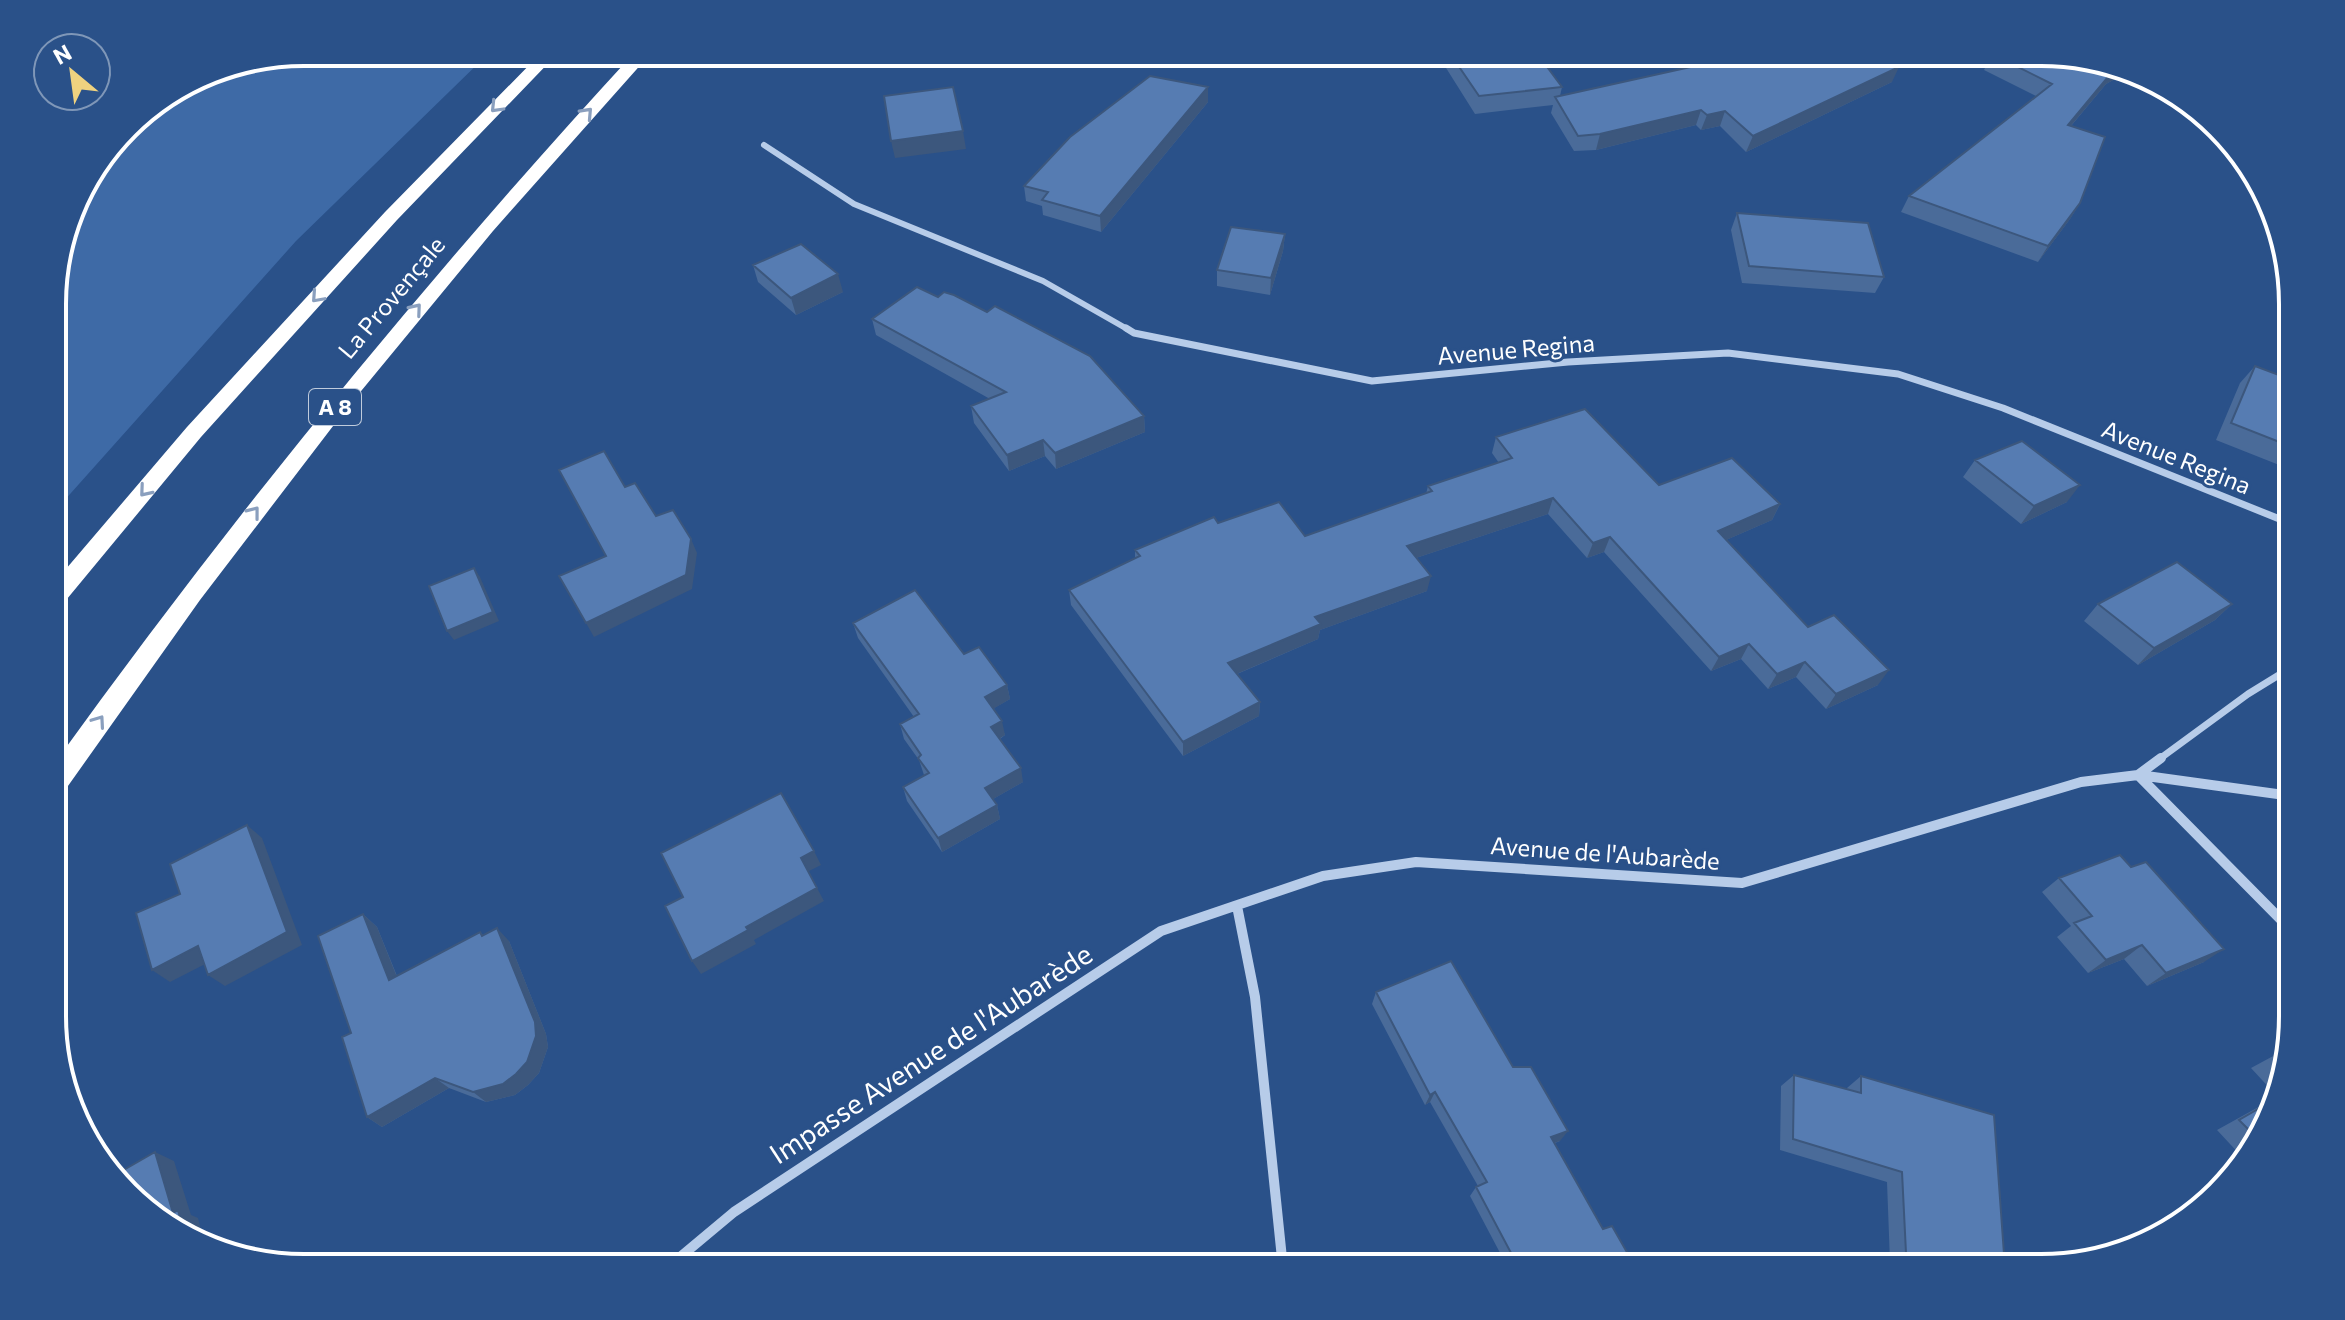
<svg xmlns="http://www.w3.org/2000/svg" width="2345" height="1320" viewBox="0 0 2345 1320" font-family="Commissioner,sans-serif">
<rect width="100%" height="100%" fill="#2a5189"/>
<path fill="#3e6aa6" d="M 304,52 L 490,52 L 296,241 L 54,512 L 54,271 L 78,192 L 137,115 L 208,71 Z"/>
<g fill="none" stroke-linecap="round" stroke-linejoin="round">
<path stroke="#b7cce9" stroke-width="4" stroke-dasharray="3 4" stroke-linecap="butt" d="M 242,69 L 257,61
M 122,134 L 173,103 L 171,100"/>
<path stroke="#b7cce9" stroke-width="6" d="M 764,145 L 854,204 L 1043,281 L 1129,330"/>
<path stroke="#b7cce9" stroke-width="7" d="M 1126,328 L 1134,333 L 1372,381 L 1568,362 L 1728,353 L 1898,374 L 2003,408 L 2292,524
M 2158,760 L 2248,694 L 2292,667"/>
<path stroke="#b7cce9" stroke-width="10" d="M 2138,775 L 2292,931
M 2139,775 L 2292,796
M 1237,906 L 1255,997 L 1283,1268
M 667,1268 L 734,1212 L 1161,931 L 1323,876 L 1416,862 L 1742,883 L 2081,782 L 2138,775 L 2161,758"/>
<path fill="#b7cce9" fill-rule="evenodd" d="M 216,70 L 200,80 L 194,80 L 208,71 Z"/>
<path fill="#fff" fill-rule="evenodd" d="M 542,52 L 559,52 L 397,220 L 201,437 L 62,605 L 54,608 L 54,583 L 187,427 L 385,212 Z
M 635,52 L 652,52 L 493,231 L 343,413 L 200,600 L 63,793 L 54,796 L 54,764 C 233,515 427,278 635,52 Z"/>
</g>
<path fill="#4a6b99" d="M 1436,52 L 1536,52 L 1562,87 L 1560,96 L 1892,82 L 1746,152 L 1720,126 L 1701,130 L 1696,125 L 1596,150 L 1574,151 L 1551,113 L 1553,105 L 1475,114 Z
M 2042,52 L 2124,74 L 2106,84 L 2071,126 L 2080,203 L 2070,219 L 2038,262 L 1901,212 L 1909,196 L 2036,96 L 1984,70 L 1992,54 Z
M 1208,87 L 1208,102 L 1101,232 L 1043,215 L 1042,206 L 1026,201 L 1024,186 Z
M 1737,213 L 1884,277 L 1875,293 L 1742,283 L 1731,230 Z
M 1285,234 L 1283,251 L 1270,295 L 1217,286 L 1217,270 Z
M 753,265 L 843,292 L 796,315 L 758,282 Z
M 872,319 L 1144,416 L 1145,432 L 1056,469 L 1045,456 L 1009,471 L 974,423 L 971,406 L 990,399 L 876,335 Z
M 2255,366 L 2292,380 L 2292,465 L 2289,469 L 2216,440 L 2240,383 Z
M 1496,437 L 1659,485 L 1780,504 L 1772,520 L 1726,540 L 1808,627 L 1878,685 L 1826,709 L 1796,677 L 1768,689 L 1741,659 L 1711,671 L 1604,552 L 1587,558 L 1548,514 L 1416,558 L 1427,591 L 1320,630 L 1318,639 L 1237,674 L 1260,702 L 1259,716 L 1183,756 L 1071,605 L 1069,590 L 1135,559 L 1135,550 L 1218,523 L 1305,536 L 1426,494 L 1428,486 L 1499,463 L 1492,453 Z
M 1975,460 L 2067,502 L 2021,524 L 1963,477 Z
M 2098,604 L 2232,604 L 2215,620 L 2138,665 L 2084,621 Z
M 853,623 L 964,654 L 1007,685 L 1010,699 L 994,708 L 1005,735 L 1000,739 L 1023,782 L 993,799 L 997,805 L 1000,819 L 942,852 L 907,801 L 903,787 L 924,775 L 919,760 L 904,739 L 900,724 L 914,717 L 858,638 Z
M 2059,878 L 2204,962 L 2147,986 L 2124,959 L 2088,973 L 2057,937 L 2071,926 L 2042,892 Z
M 363,914 L 377,927 L 397,976 L 480,932 L 484,936 L 509,941 L 546,1034 L 548,1047 L 539,1073 L 528,1085 L 515,1095 L 486,1102 L 449,1088 L 382,1127 L 367,1117 L 351,1033 Z
M 1376,992 L 1513,1067 L 1560,1141 L 1555,1143 L 1603,1229 L 1636,1268 L 1508,1268 L 1470,1196 L 1476,1187 L 1478,1186 L 1430,1102 L 1425,1105 L 1372,1004 Z
M 2288,1048 L 2274,1093 L 2251,1068 Z
M 1794,1075 L 1847,1089 L 1847,1088 L 1861,1076 L 2005,1268 L 1909,1268 L 1890,1262 L 1887,1182 L 1780,1150 L 1781,1086 Z
M 2273,1099 L 2260,1142 L 2243,1158 L 2217,1130 Z"/>
<path fill="#3c577d" d="M 1899,67 L 1892,82 L 1746,152 L 1753,136 Z
M 2113,71 L 2124,74 L 2106,84 L 2059,140 L 2068,125 Z
M 1208,87 L 1208,102 L 1101,232 L 1100,216 Z
M 1701,110 L 1696,125 L 1596,150 L 1600,134 Z
M 1725,111 L 1720,126 L 1701,130 L 1707,115 Z
M 963,131 L 966,149 L 895,158 L 891,141 Z
M 2080,203 L 2070,219 L 2038,262 L 2048,246 Z
M 1285,234 L 1283,251 L 1270,295 L 1271,278 Z
M 838,274 L 843,292 L 796,315 L 791,298 Z
M 1144,416 L 1145,432 L 1056,469 L 1055,453 Z
M 1043,440 L 1045,456 L 1009,471 L 1007,455 Z
M 2080,485 L 2067,502 L 2021,524 L 2034,506 Z
M 1553,498 L 1548,514 L 1404,562 L 1407,546 Z
M 1780,504 L 1772,520 L 1710,547 L 1718,531 Z
M 1610,537 L 1604,552 L 1587,558 L 1593,543 Z
M 691,539 L 697,553 L 692,589 L 594,637 L 586,623 Z
M 474,568 L 480,577 L 499,621 L 454,640 L 447,631 Z
M 1431,576 L 1427,591 L 1320,630 L 1318,639 L 1227,678 L 1228,663 L 1315,617 Z
M 2232,604 L 2215,620 L 2138,665 L 2154,648 Z
M 1749,644 L 1741,659 L 1711,671 L 1719,657 Z
M 1805,662 L 1796,677 L 1768,689 L 1777,674 Z
M 1889,670 L 1878,685 L 1826,709 L 1836,694 Z
M 1007,685 L 1010,699 L 988,712 L 985,697 Z
M 1260,702 L 1259,716 L 1183,756 L 1183,742 Z
M 1002,721 L 1005,735 L 994,742 L 991,727 Z
M 1021,768 L 1023,782 L 988,802 L 985,788 Z
M 997,805 L 1000,819 L 942,852 L 938,838 Z
M 247,825 L 262,838 L 302,945 L 225,986 L 208,975 Z
M 814,851 L 821,865 L 807,872 L 801,858 Z
M 817,888 L 824,901 L 754,940 L 756,944 L 701,974 L 692,961 L 746,927 Z
M 363,914 L 377,927 L 403,992 L 389,980 Z
M 497,928 L 509,941 L 546,1034 L 548,1047 L 539,1073 L 528,1085 L 515,1095 L 486,1102 L 473,1092 Z
M 2142,945 L 2124,959 L 2088,973 L 2106,960 Z
M 198,946 L 215,959 L 170,982 L 152,970 Z
M 2224,949 L 2204,962 L 2147,986 L 2166,973 Z
M 435,1078 L 449,1088 L 382,1127 L 367,1117 Z
M 1435,1092 L 1430,1102 L 1425,1105 L 1430,1095 Z
M 1568,1131 L 1560,1141 L 1544,1146 L 1551,1137 Z
M 155,1152 L 174,1161 L 191,1215 L 198,1218 L 204,1241 L 185,1236 L 173,1213 Z"/>
<path fill="#567cb2" stroke="#3c577d" stroke-width="2" d="M 1449,52 L 1536,52 L 1562,87 L 1479,96 Z
M 1744,52 L 1870,52 L 1899,67 L 1753,136 L 1725,111 L 1707,115 L 1701,110 L 1600,134 L 1578,136 L 1555,97 L 1731,58 Z
M 1997,52 L 2042,52 L 2113,71 L 2068,125 L 2105,137 L 2080,203 L 2048,246 L 1909,196 L 2052,84 L 1992,54 Z
M 1150,76 L 1208,87 L 1100,216 L 1042,200 L 1048,192 L 1024,186 L 1070,137 Z
M 953,87 L 963,131 L 891,141 L 884,96 Z
M 1737,213 L 1868,223 L 1884,277 L 1749,266 Z
M 1231,227 L 1285,234 L 1271,278 L 1217,270 Z
M 801,244 L 838,274 L 791,298 L 753,265 Z
M 917,287 L 938,297 L 944,292 L 954,295 L 987,312 L 995,306 L 1090,356 L 1144,416 L 1055,453 L 1043,440 L 1007,455 L 971,406 L 1006,392 L 872,319 Z
M 2255,366 L 2292,380 L 2292,447 L 2231,423 Z
M 1585,409 L 1659,485 L 1732,458 L 1780,504 L 1718,531 L 1808,627 L 1834,615 L 1889,670 L 1836,694 L 1805,662 L 1777,674 L 1749,644 L 1719,657 L 1610,537 L 1593,543 L 1553,498 L 1407,546 L 1431,576 L 1315,617 L 1321,624 L 1228,663 L 1260,702 L 1183,742 L 1069,590 L 1140,556 L 1135,550 L 1214,517 L 1218,523 L 1279,502 L 1305,536 L 1432,491 L 1428,486 L 1512,458 L 1496,437 Z
M 2022,441 L 2080,485 L 2034,506 L 1975,460 Z
M 604,451 L 625,487 L 635,483 L 656,516 L 673,510 L 691,539 L 686,575 L 586,623 L 559,576 L 606,556 L 559,470 Z
M 2177,562 L 2232,604 L 2154,648 L 2098,604 Z
M 474,568 L 493,612 L 447,631 L 429,586 Z
M 915,590 L 964,654 L 979,647 L 1007,685 L 985,697 L 1002,721 L 991,727 L 1021,768 L 985,788 L 997,805 L 938,838 L 903,787 L 929,773 L 918,758 L 921,755 L 900,724 L 919,714 L 853,623 Z
M 781,793 L 814,851 L 801,858 L 817,888 L 746,927 L 748,930 L 692,961 L 665,906 L 683,897 L 661,853 Z
M 247,825 L 287,932 L 208,975 L 198,946 L 152,970 L 136,913 L 180,894 L 170,864 Z
M 2120,855 L 2131,867 L 2146,862 L 2224,949 L 2166,973 L 2142,945 L 2106,960 L 2074,923 L 2092,916 L 2059,878 Z
M 363,914 L 389,980 L 480,932 L 482,936 L 497,928 L 535,1022 L 536,1036 L 527,1062 L 516,1074 L 503,1084 L 473,1092 L 435,1078 L 367,1117 L 342,1037 L 351,1033 L 318,936 Z
M 1451,961 L 1513,1067 L 1531,1067 L 1568,1131 L 1551,1137 L 1603,1229 L 1612,1226 L 1636,1268 L 1519,1268 L 1476,1187 L 1487,1182 L 1435,1092 L 1430,1095 L 1376,992 Z
M 2288,1048 L 2282,1066 L 2274,1056 Z
M 1794,1075 L 1861,1093 L 1861,1076 L 1994,1115 L 2005,1268 L 1953,1268 L 1906,1253 L 1902,1172 L 1793,1139 Z
M 2272,1101 L 2260,1141 L 2239,1120 Z
M 155,1152 L 173,1213 L 178,1210 L 185,1236 L 178,1235 L 115,1175 Z"/>
<defs><path id="oneway-chevron" d="M-2-3.5L2.5 0L-2 3.5" fill="none" stroke-width="1.6" stroke-linecap="round" stroke-linejoin="round" transform="scale(2)"/></defs>
<g stroke="#8a9fbe">
<use href="#oneway-chevron" transform="translate(496 107) rotate(134)"/>
<use href="#oneway-chevron" transform="translate(587 113) rotate(-47)"/>
<use href="#oneway-chevron" transform="translate(317 297) rotate(132)"/>
<use href="#oneway-chevron" transform="translate(416 309) rotate(-50)"/>
<use href="#oneway-chevron" transform="translate(145 491) rotate(130)"/>
<use href="#oneway-chevron" transform="translate(254 512) rotate(-52)"/>
<use href="#oneway-chevron" transform="translate(99 721) rotate(-55)"/>
</g>
<g text-anchor="middle" stroke-width="6" stroke-linejoin="round" paint-order="stroke">
<rect fill="#2a5189" stroke="#bfcbdc" stroke-width="2" x="309" y="389" width="52" height="36" rx="6"/>
<g font-size="22" font-weight="bold" fill="#fff">
<text x="335" y="415">A 8</text>
</g>
<g font-size="24" fill="#fff" stroke="#2a5189">
<text transform="translate(392 298) rotate(-50)" y="8">La Provençale</text>
<text transform="translate(1516 350) rotate(-5)" y="8">Avenue Regina</text>
<text transform="translate(2176 458) rotate(22)" y="8">Avenue Regina</text>
<text transform="translate(1605 854) rotate(4)" y="8">Avenue de l'Aubarède</text>
</g>
<g font-size="28" fill="#fff" stroke="#2a5189">
<text transform="translate(931 1054) rotate(-33)" y="10">Impasse Avenue de l'Aubarède</text>
</g>
</g>
<path d="M0 0H2345V1320H0ZM304 66H2041A238 238 0 0 1 2279 304V1016A238 238 0 0 1 2041 1254H304A238 238 0 0 1 66 1016V304A238 238 0 0 1 304 66Z" fill="#2a5189" fill-rule="evenodd"/>
<path fill="none" stroke="#fff" stroke-width="4" d="M304 66H2041A238 238 0 0 1 2279 304V1016A238 238 0 0 1 2041 1254H304A238 238 0 0 1 66 1016V304A238 238 0 0 1 304 66Z"/>
<g transform="translate(72 72) rotate(331)"><circle r="38" fill="#2a5189" stroke="#7f97b8" stroke-width="2"/>
<path d="M0-6L14 30L0 20L-14 30Z" fill="#efd27f"/>
<text y="-12" font-size="22" font-weight="bold" text-anchor="middle" fill="#ffffff">N</text>
</g>
</svg>
